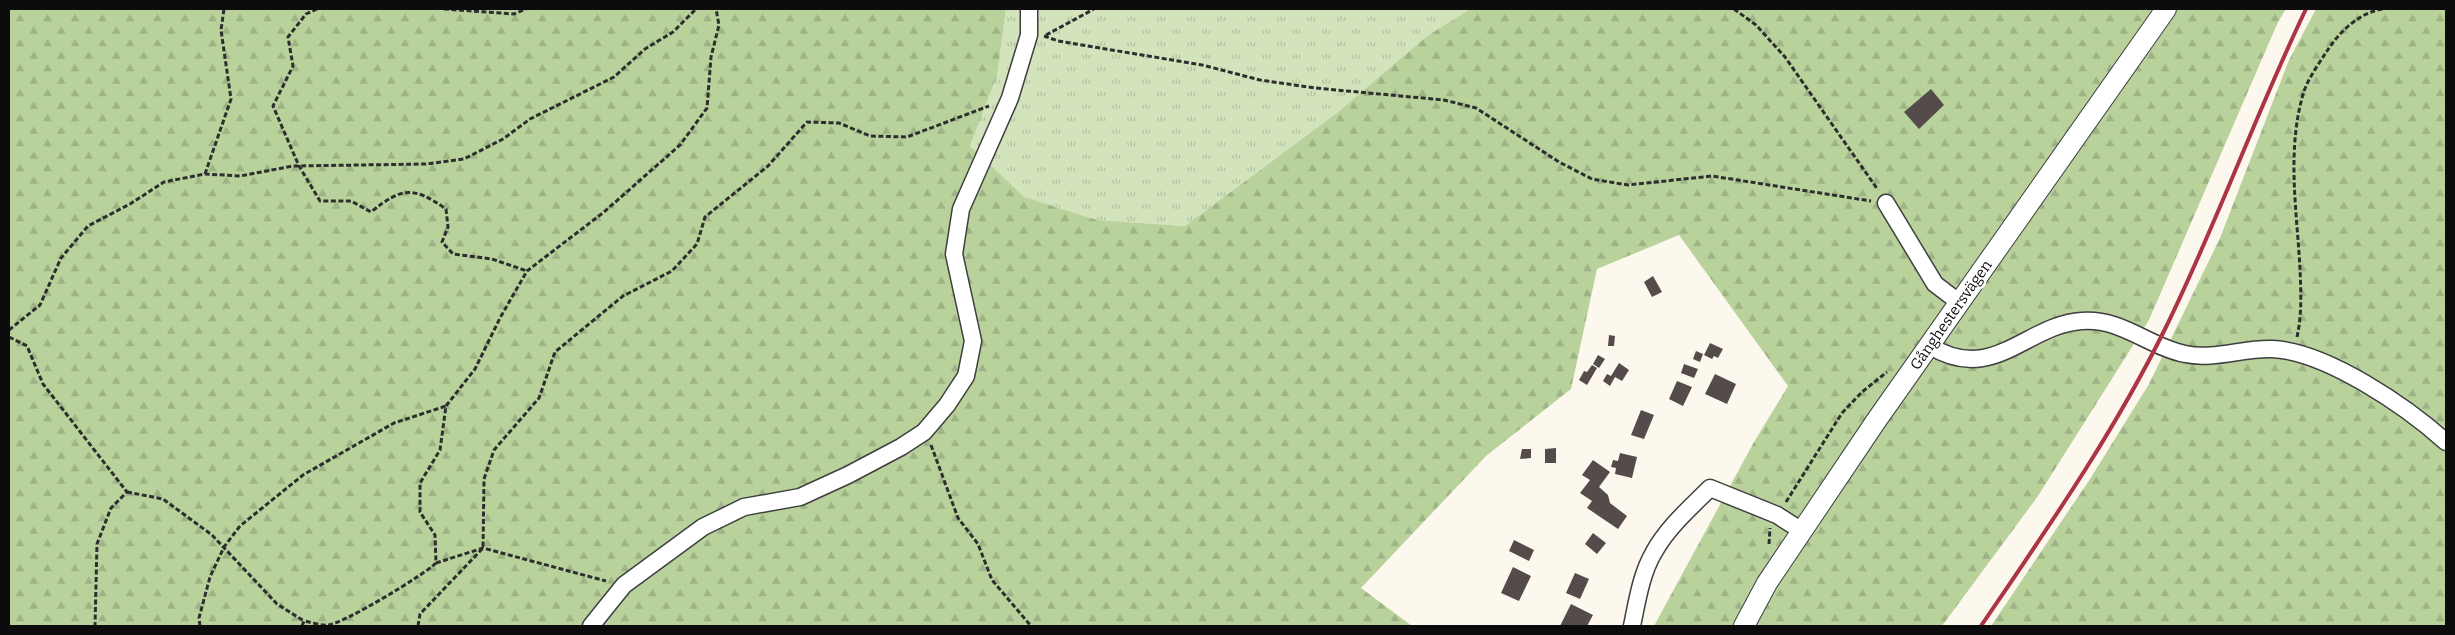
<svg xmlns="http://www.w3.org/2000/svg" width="2455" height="635" viewBox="0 0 2455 635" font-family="Bitter,serif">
<defs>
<pattern id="grass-tufts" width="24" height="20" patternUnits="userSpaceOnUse" patternTransform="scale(1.25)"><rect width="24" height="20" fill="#d3e3bb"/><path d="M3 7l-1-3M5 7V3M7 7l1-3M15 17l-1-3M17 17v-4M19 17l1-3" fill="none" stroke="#b4c2a0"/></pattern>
<pattern id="forest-firs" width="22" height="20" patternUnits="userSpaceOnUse" patternTransform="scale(1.25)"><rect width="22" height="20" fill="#b9d29c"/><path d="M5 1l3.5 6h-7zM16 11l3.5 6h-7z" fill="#9eb385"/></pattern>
</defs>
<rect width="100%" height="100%" fill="#fdf8ed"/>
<path fill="url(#grass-tufts)" d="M 1006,9 L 1470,9 L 1427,36 L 1338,112 L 1185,226 L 1097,220 L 1023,197 L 970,146 L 997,76 Z"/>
<path fill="url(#forest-firs)" d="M 9,9 L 1006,9 L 997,76 L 970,146 L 1024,197 L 1097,220 L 1185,226 L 1338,112 L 1427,36 L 1470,9 L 2286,9 L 2278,22 L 2149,320 L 2038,496 L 1942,626 L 1654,626 L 1754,442 L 1788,386 L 1679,235 L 1597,269 L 1571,389 L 1486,456 L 1361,588 L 1412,626 L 9,626 Z
M 2316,9 L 2446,9 L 2446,626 L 1991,626 L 2090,479 L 2149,384 L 2220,238 L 2289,60 Z"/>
<path fill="#534c4a" d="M 1931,89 L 1944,105 L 1919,129 L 1904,112 Z
M 1653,276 L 1662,292 L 1652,297 L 1644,282 Z
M 1609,335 L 1615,336 L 1614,346 L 1608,346 Z
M 1710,343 L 1723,349 L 1718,358 L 1714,356 L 1712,359 L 1704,355 Z
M 1696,351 L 1703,354 L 1700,362 L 1693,359 Z
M 1598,355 L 1605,359 L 1599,368 L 1593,364 Z
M 1619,363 L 1629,370 L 1622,381 L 1615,377 L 1610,386 L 1603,381 L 1607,374 L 1611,376 Z
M 1684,364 L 1698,369 L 1694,378 L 1681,373 Z
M 1592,365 L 1597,368 L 1587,385 L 1579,380 L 1584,371 L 1587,372 Z
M 1715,374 L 1736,384 L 1727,404 L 1705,394 Z
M 1677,381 L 1692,387 L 1683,406 L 1669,399 Z
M 1641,410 L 1654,415 L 1644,439 L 1631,435 Z
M 1556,448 L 1556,463 L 1545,463 L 1545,449 Z
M 1522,449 L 1531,449 L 1531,458 L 1520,459 Z
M 1620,453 L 1637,457 L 1632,478 L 1615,474 L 1616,468 L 1611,467 L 1613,460 L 1618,461 Z
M 1593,460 L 1610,472 L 1599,487 L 1608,495 L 1610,503 L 1627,516 L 1618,529 L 1587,508 L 1592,501 L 1580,493 L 1590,480 L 1582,475 Z
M 1593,533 L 1606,543 L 1597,554 L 1585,544 Z
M 1514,540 L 1534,550 L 1529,561 L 1509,551 Z
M 1513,567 L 1531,576 L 1519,601 L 1501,593 Z
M 1575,573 L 1589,579 L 1580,599 L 1566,593 Z
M 1571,604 L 1593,615 L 1587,626 L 1560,626 Z"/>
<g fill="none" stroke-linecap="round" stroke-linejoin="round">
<defs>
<path id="minor" d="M 1886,203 L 1935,284 L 1960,303
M 1930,346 C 1993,385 2027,324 2082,321 C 2122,318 2149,347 2185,354 C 2214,360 2243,348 2272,349 C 2326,351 2407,407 2446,442
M 591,626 L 624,585 L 703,527 L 744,507 L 800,497 L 848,475 L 901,447 L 924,432 L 947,405 L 966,376 L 973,341 L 954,254 L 961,209 L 1010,98 L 1029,35 L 1029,9
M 1632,626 C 1637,602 1641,574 1654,552 C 1668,527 1690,508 1710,488 L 1777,515 L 1802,531"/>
<path id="tertiary" d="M 1744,626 L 1767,583 L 1876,421 L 2166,9"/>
</defs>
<use href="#minor" stroke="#3f3f3f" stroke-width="19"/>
<use href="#tertiary" stroke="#3f3f3f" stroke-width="22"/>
<path stroke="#2e2e2e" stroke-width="3" stroke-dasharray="5 2.5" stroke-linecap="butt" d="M 317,9 L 306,14 L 288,37 L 293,66 L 273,106 L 299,166 L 320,201 L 351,201 L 371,212 C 402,187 413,186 446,209 L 448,227 L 442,242 L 453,254 L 492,259 L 527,271
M 444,9 L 514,14 L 526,9
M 1734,9 L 1756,25 L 1785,57 L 1878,190
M 1046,35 L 1094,9
M 1044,36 L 1058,41 L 1202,65 L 1260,80 L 1315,88 L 1444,100 L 1476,108 L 1559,162 L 1592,179 L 1628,185 L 1712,176 L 1871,201
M 205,174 L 231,99 L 221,30 L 224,9
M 9,330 L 40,305 L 61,258 L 88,226 L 130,204 L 164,182 L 205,174 L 240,176 L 293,166 L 426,164 L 464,159 L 503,139 L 530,119 L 614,77 L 645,49 L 673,32 L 696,9
M 9,337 L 27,346 L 43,384 L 127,492 L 111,508 L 97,544 L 95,626
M 2297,337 C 2302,315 2301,292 2300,269 C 2297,212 2287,154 2302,98 C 2306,81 2318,65 2327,51 C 2339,32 2360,12 2383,9
M 931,445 L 958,518 L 978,544 L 992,580 L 1031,626
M 127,492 L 163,499 L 212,535 L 277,604 L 304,621
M 1786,502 L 1842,413 L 1862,392 L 1887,372
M 1769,544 L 1770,528
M 436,563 L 483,548 L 606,581
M 200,626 L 199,618 L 210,577 L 224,547 L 240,526 L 303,475 L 394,423 L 446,406
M 302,626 L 304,621 C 311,622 321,626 328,625 C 343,624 424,575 436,563 L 435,535 L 420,512 L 420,483 L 440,450 L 446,406 L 475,369 L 500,318 L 527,271 L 604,212 L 680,145 L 707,108 L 711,57 L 719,25 L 716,9
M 418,626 L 420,614 L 483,548 L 484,479 L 494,450 L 539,398 L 555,352 L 623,296 L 672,271 L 697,244 L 705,217 L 768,166 L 807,122 L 839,123 L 870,136 L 907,137 L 989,106"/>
<use href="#minor" stroke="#fff" stroke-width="16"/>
<use href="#tertiary" stroke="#fff" stroke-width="20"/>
<path stroke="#ab3445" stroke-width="4" d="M 1981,626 C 2047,529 2114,433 2166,327 C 2217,223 2256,113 2306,9"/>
</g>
<g text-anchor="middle" stroke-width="5" stroke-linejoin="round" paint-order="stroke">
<g font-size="15" fill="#0c0c0c" stroke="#fff">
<text transform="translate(1951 315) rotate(-55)" y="5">Gånghestersvägen</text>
</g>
</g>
<rect width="2455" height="635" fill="none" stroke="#0c0c0c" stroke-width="20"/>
</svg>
